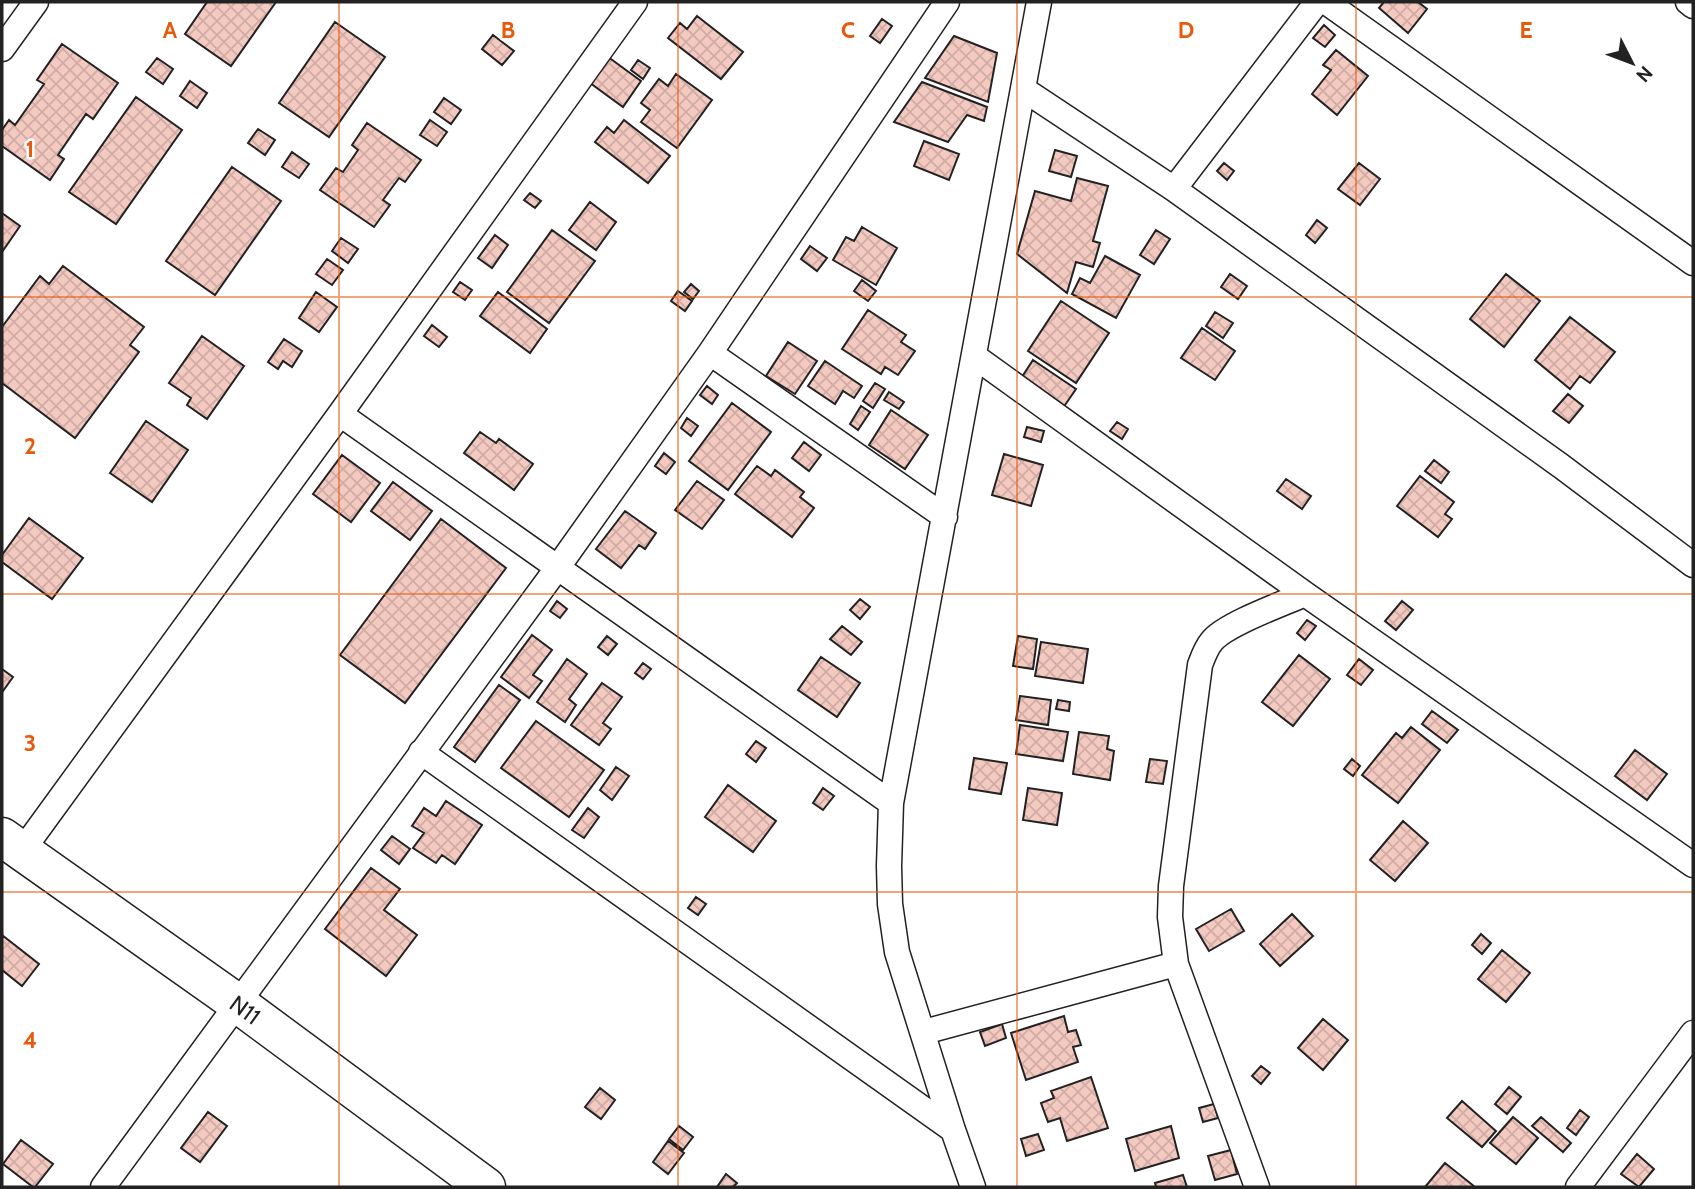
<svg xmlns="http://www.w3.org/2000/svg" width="1695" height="1189" viewBox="0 0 1695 1189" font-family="Cabin,sans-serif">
<defs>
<pattern id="building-cross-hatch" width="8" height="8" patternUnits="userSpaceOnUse" patternTransform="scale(1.75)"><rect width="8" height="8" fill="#f3c9c0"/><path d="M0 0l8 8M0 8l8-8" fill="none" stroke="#d0aca5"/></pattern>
</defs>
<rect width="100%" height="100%" fill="#fff"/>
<path fill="url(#building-cross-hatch)" stroke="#222" stroke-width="2" d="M 207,2 L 276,2 L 231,66 L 185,34 Z
M 1384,2 L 1418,2 L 1427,9 L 1408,33 L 1379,8 Z
M 697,16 L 743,52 L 721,79 L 668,38 L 680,23 L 687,29 Z
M 882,19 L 892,26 L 880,43 L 870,36 Z
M 335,22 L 385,57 L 329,137 L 279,103 Z
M 1324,25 L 1335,35 L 1325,47 L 1313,38 Z
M 493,35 L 514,51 L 502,65 L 482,49 Z
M 954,36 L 997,53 L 988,102 L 925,78 Z
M 62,44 L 118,83 L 93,119 L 86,114 L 58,155 L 64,159 L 50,180 L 2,146 L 2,130 L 9,120 L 15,125 L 44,84 L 37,80 Z
M 1336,50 L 1368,76 L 1337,115 L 1312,94 L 1331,70 L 1323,65 Z
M 604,54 L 641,81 L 623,107 L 586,80 Z
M 157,58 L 173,69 L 163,84 L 146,72 Z
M 638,60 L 650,68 L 643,79 L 631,70 Z
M 676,74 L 712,100 L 677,148 L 641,122 L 650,110 L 641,103 L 659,79 L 668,86 Z
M 190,81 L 207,93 L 197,108 L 180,96 Z
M 922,82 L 987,107 L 984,121 L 967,115 L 948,142 L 894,122 Z
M 136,97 L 182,130 L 116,224 L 69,192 Z
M 444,98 L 461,110 L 451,124 L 434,112 Z
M 430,120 L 447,132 L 437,146 L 420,135 Z
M 624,120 L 670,156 L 648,183 L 595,142 L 607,127 L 614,133 Z
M 367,123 L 421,160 L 405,182 L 399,178 L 383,200 L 390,205 L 374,227 L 320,190 L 336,168 L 343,172 L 358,150 L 352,145 Z
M 258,129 L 275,140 L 265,155 L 248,143 Z
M 924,141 L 959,154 L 949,180 L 914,166 Z
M 1055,150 L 1077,156 L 1071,177 L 1049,171 Z
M 292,152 L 309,164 L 299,178 L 282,167 Z
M 1224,163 L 1234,171 L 1227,180 L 1217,171 Z
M 1359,163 L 1380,179 L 1360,205 L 1338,189 Z
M 232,167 L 281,201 L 215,295 L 166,261 Z
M 1077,178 L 1108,186 L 1093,241 L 1100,243 L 1093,267 L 1076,262 L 1067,293 L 1017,254 L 1035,191 L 1071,201 Z
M 530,193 L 541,201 L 535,208 L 524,200 Z
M 590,202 L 616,222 L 596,250 L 569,230 Z
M 2,213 L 20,226 L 2,252 Z
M 1317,220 L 1327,228 L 1315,243 L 1306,235 Z
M 862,227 L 897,248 L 876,285 L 833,260 L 846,237 L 854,241 Z
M 552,230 L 595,261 L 549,323 L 507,292 Z
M 1156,230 L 1170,239 L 1154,264 L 1140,255 Z
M 495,235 L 508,245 L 492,268 L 478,258 Z
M 341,238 L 358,249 L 348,263 L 332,251 Z
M 810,246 L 827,258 L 817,271 L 801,259 Z
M 1105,256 L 1140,275 L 1116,318 L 1072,294 L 1080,278 L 1090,283 Z
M 327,259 L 343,270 L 332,285 L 316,274 Z
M 63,266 L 144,327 L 130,345 L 139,352 L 75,438 L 2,383 L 2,327 L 40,276 L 49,284 Z
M 1230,274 L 1247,286 L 1238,299 L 1221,287 Z
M 1506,274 L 1540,301 L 1504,347 L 1470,319 Z
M 862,280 L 876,291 L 868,301 L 854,291 Z
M 460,282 L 472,290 L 465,300 L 453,292 Z
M 691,284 L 699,291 L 693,299 L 684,292 Z
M 678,291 L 692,301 L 685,311 L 671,301 Z
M 316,292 L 337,307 L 319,332 L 299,318 Z
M 498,292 L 547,329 L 530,353 L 480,316 Z
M 1061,301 L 1109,333 L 1076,383 L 1028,351 Z
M 868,310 L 906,335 L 901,342 L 915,351 L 898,375 L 885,367 L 881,374 L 842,349 Z
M 1215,312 L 1233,323 L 1223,338 L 1206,326 Z
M 1570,317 L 1615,352 L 1590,383 L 1580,376 L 1570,389 L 1535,360 Z
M 432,325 L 447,337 L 439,347 L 424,336 Z
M 1202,328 L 1235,351 L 1215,380 L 1181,358 Z
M 202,336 L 244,366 L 207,419 L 187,405 L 191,398 L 169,383 Z
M 284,339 L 302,351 L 292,367 L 283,361 L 278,369 L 268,362 Z
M 788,342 L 817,361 L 795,394 L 766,376 Z
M 1033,360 L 1076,389 L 1063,408 L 1020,380 Z
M 825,361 L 862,386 L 854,398 L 843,391 L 835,404 L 808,386 Z
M 875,383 L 885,389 L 873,408 L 863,401 Z
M 707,386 L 718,395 L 712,404 L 700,395 Z
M 889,392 L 904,402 L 899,409 L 884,400 Z
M 1568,394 L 1583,406 L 1569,423 L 1553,411 Z
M 732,403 L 771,432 L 728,490 L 689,461 Z
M 861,406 L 870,412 L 858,430 L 850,424 Z
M 891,410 L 928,435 L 905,469 L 869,445 Z
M 687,418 L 698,426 L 691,436 L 681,428 Z
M 146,421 L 188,450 L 152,502 L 110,473 Z
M 1117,422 L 1128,429 L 1122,439 L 1110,431 Z
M 1027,427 L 1044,431 L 1041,442 L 1024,437 Z
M 480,432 L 496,443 L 499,439 L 533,464 L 514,490 L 464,453 Z
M 804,442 L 821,455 L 809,471 L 792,458 Z
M 664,453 L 675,462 L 666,474 L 655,466 Z
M 1004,454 L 1043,465 L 1031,506 L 992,495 Z
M 342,455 L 380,483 L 351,522 L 313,494 Z
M 1434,460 L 1449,472 L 1441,483 L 1425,471 Z
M 757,466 L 771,476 L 775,470 L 804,492 L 800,497 L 814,508 L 792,537 L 735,494 Z
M 1420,476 L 1454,502 L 1445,514 L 1452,519 L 1438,537 L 1397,506 Z
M 1286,479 L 1311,496 L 1302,509 L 1277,491 Z
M 697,481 L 724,500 L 702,529 L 675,510 Z
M 393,482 L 432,511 L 410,540 L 371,511 Z
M 625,511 L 656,533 L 645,549 L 639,545 L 621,568 L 596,549 Z
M 29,518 L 83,558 L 52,599 L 2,562 L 2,555 Z
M 441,519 L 506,568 L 405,703 L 340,655 Z
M 860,599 L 870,607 L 860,619 L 850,610 Z
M 557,601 L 567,609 L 560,618 L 550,611 Z
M 1402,601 L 1413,610 L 1396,630 L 1385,621 Z
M 1307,620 L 1316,626 L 1305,640 L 1297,633 Z
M 842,626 L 862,642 L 851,655 L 830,639 Z
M 532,635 L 552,650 L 533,675 L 542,681 L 529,698 L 501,677 Z
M 607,636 L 617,644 L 608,655 L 598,647 Z
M 1018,636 L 1037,639 L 1033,669 L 1013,666 Z
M 1041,642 L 1088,649 L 1083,683 L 1035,676 Z
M 1299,655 L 1330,679 L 1293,726 L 1262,702 Z
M 821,657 L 860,683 L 837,717 L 798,690 Z
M 567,659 L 587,674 L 569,699 L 576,705 L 565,722 L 537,702 Z
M 1359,659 L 1373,670 L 1361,685 L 1347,675 Z
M 643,663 L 651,669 L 643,679 L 635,673 Z
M 2,669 L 13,677 L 3,691 L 2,690 Z
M 602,683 L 622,697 L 603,723 L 611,729 L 599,745 L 571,725 Z
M 499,685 L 520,700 L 475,762 L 454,747 Z
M 1020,696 L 1051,700 L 1048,725 L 1016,720 Z
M 1058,700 L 1070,702 L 1069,711 L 1056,709 Z
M 1432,711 L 1458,730 L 1447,743 L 1422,724 Z
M 536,721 L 604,770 L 569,817 L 501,768 Z
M 1020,725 L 1068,732 L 1063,761 L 1016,754 Z
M 1411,727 L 1440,750 L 1398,803 L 1362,775 L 1396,733 L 1402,738 Z
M 1079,732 L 1109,736 L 1107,749 L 1114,751 L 1110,780 L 1073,774 Z
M 756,741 L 766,748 L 756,762 L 746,754 Z
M 1635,750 L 1667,774 L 1647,800 L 1615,776 Z
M 974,758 L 1007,763 L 1001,794 L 969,789 Z
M 1150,759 L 1167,761 L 1163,784 L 1146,782 Z
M 1352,759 L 1360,766 L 1353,776 L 1344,769 Z
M 616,767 L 629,776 L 612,800 L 600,790 Z
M 728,785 L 776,821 L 753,852 L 705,817 Z
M 823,788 L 834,796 L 823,810 L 813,803 Z
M 1028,788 L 1062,793 L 1057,825 L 1023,820 Z
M 446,801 L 482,825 L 455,864 L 442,855 L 436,863 L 413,848 L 424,833 L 412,826 L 424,808 L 436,816 Z
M 588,808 L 599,817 L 584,838 L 572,830 Z
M 1403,821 L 1428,843 L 1395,881 L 1370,860 Z
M 392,836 L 410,849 L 399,864 L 381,850 Z
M 371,868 L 400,889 L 384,910 L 417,935 L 386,976 L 325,929 Z
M 696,897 L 706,904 L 698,915 L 688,908 Z
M 1231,909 L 1244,931 L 1209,951 L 1196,929 Z
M 1292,914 L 1313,936 L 1280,966 L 1260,944 Z
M 1481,934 L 1491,943 L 1482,954 L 1472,945 Z
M 2,935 L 39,964 L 22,986 L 2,970 Z
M 1502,950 L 1530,973 L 1506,1002 L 1478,979 Z
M 1064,1016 L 1068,1032 L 1076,1030 L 1081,1045 L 1073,1047 L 1078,1062 L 1026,1080 L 1011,1033 Z
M 1323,1019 L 1348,1040 L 1323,1070 L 1298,1048 Z
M 1002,1024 L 1006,1038 L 985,1046 L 980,1032 Z
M 1261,1066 L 1270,1073 L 1261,1084 L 1252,1076 Z
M 1091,1077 L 1108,1128 L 1067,1141 L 1060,1118 L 1048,1122 L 1041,1103 L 1054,1098 L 1051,1091 Z
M 1509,1087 L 1521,1097 L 1507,1114 L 1495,1104 Z
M 600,1088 L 615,1100 L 601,1119 L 585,1107 Z
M 1462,1101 L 1496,1131 L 1482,1147 L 1447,1118 Z
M 1214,1104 L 1218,1118 L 1203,1122 L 1199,1108 Z
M 1580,1110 L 1589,1117 L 1576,1135 L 1567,1128 Z
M 208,1112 L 227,1126 L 200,1162 L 181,1148 Z
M 1513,1117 L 1538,1138 L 1516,1164 L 1490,1143 Z
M 1541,1117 L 1571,1143 L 1563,1152 L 1532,1126 Z
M 679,1126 L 693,1137 L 683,1150 L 669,1139 Z
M 1171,1126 L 1179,1158 L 1135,1171 L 1126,1139 Z
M 1038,1134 L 1044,1150 L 1026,1156 L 1021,1139 Z
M 21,1140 L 53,1164 L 35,1187 L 33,1187 L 3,1164 Z
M 668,1141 L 684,1153 L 668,1174 L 653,1162 Z
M 1231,1150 L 1237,1174 L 1215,1180 L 1208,1156 Z
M 1637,1154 L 1654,1169 L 1639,1187 L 1621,1174 Z
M 1445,1163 L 1475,1187 L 1425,1187 Z
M 726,1174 L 737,1183 L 733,1187 L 717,1187 Z
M 1183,1175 L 1187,1187 L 1156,1187 L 1155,1183 Z"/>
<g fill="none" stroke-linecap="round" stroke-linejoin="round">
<defs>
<path id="minor" d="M 1326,2 L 1693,263
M 1688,2 L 1693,6
M 2,49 L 36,2
M 1023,89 L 1174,189 L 1561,466 L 1693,565
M 1174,189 L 1317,2
M 710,353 L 945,517
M 974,356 L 1305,594 L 1693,865
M 340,414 L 891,803
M 421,752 L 953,1130
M 22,851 L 340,414 L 635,2
M 924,1032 L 1176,964
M 103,1187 L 558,567 L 710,353 L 947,2
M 973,1187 L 953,1130 L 897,952 L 890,904 L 889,866 L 891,803 L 1039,2
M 1257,1187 L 1176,964 L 1170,917 L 1171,886 L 1200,665 C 1203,657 1206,648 1212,641 C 1226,624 1282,604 1305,594
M 1578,1187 L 1693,1033"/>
<path id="primary" d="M 2,837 L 237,1003 L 486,1187"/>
</defs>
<use href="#minor" stroke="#222" stroke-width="27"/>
<use href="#primary" stroke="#222" stroke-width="41"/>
<use href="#minor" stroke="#fff" stroke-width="24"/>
<use href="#primary" stroke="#fff" stroke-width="38"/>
</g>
<path fill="none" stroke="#e8590c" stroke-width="2" stroke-opacity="0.55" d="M 339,2 L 339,1187M 678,2 L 678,1187M 1017,2 L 1017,1187M 1356,2 L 1356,1187M 2,297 L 1693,297M 2,594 L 1693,594M 2,892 L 1693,892"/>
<g text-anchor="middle" stroke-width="5" stroke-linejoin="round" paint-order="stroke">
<g font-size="23" fill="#222" stroke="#fff">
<text transform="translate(245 1010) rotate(36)" y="8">N11</text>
</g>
</g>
<g font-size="23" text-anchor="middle" font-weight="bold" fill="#e8590c" stroke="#fff" stroke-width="5" stroke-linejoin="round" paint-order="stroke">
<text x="170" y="38">A</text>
<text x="508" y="38">B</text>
<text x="848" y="38">C</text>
<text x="1186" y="38">D</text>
<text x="1526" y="38">E</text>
<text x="30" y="157">1</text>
<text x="30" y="454">2</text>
<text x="30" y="751">3</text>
<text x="30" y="1048">4</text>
</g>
<rect width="1695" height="1189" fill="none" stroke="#222222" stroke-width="7"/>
<g transform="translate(1632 63) rotate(132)" stroke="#ffffff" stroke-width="5" paint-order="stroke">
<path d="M0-5L12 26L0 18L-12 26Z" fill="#222222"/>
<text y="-10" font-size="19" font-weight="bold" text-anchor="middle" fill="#222222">N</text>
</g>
</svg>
